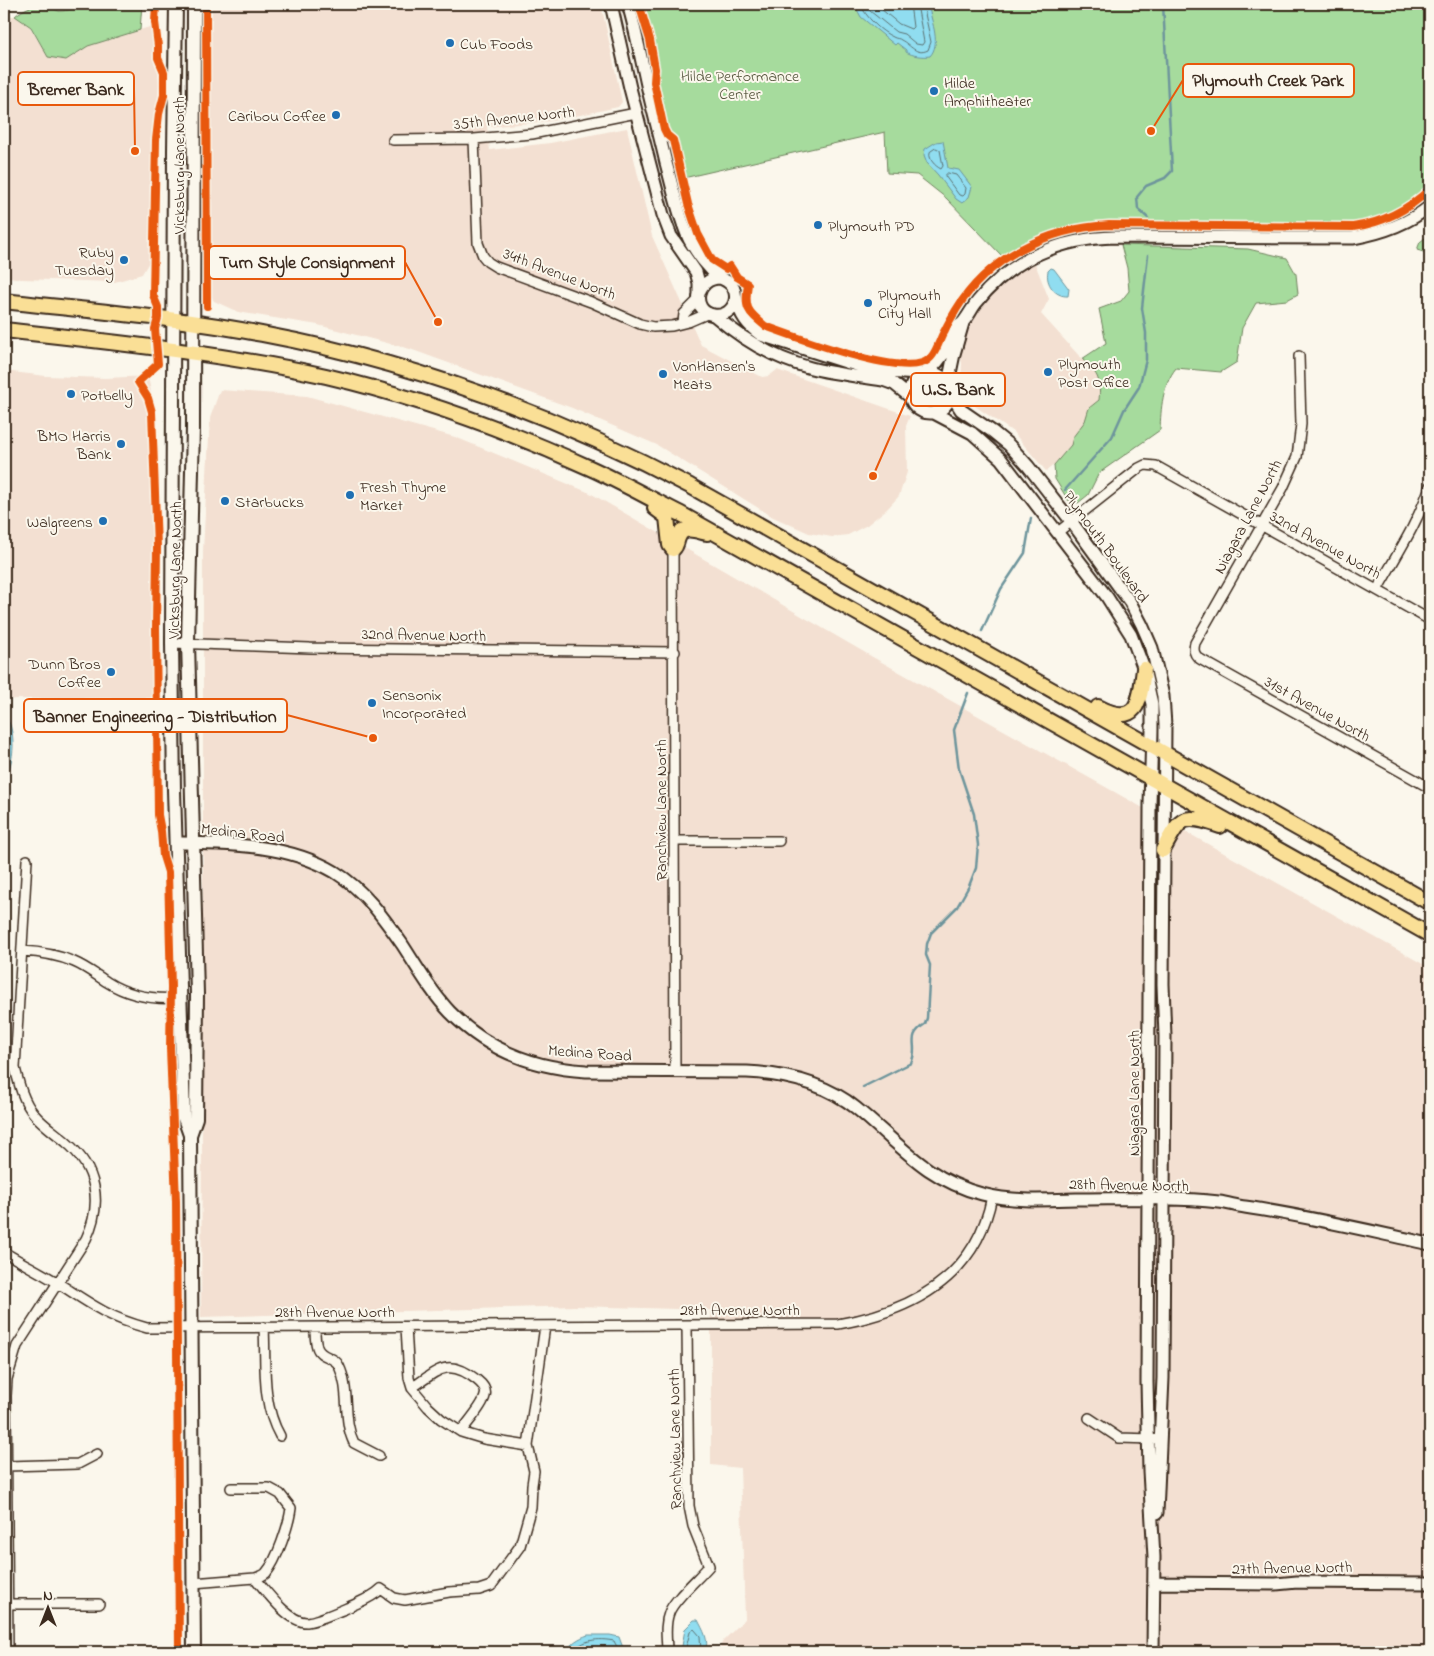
<svg xmlns="http://www.w3.org/2000/svg" width="1434" height="1656" viewBox="0 0 1434 1656" font-family="'Indie Flower',sans-serif">
<rect width="100%" height="100%" fill="#fbf7ec"/>
<filter id="ink" filterUnits="userSpaceOnUse"><feTurbulence type="fractalNoise" baseFrequency=".02" numOctaves="2"/><feDisplacementMap in="SourceGraphic" scale="10" xChannelSelector="R" yChannelSelector="G"/><feConvolveMatrix kernelMatrix="1 2 1 2 8 2 1 2 1" color-interpolation-filters="sRGB"/></filter>
<g filter="url(#ink)">
<path fill="#f3e0d2" d="M 212,4 L 601,4 L 622,102 L 618,107 L 552,121 L 487,127 L 490,150 L 550,143 L 627,128 L 652,236 L 701,345 L 762,377 L 769,376 L 777,370 L 910,416 L 906,426 L 907,472 L 899,496 L 887,509 L 867,525 L 848,535 L 832,537 L 809,533 L 773,517 L 657,445 L 572,408 L 410,349 L 318,325 L 238,312 L 214,301 L 204,282 L 203,268 Z
M 4,16 L 15,16 L 30,27 L 48,57 L 66,60 L 88,46 L 156,25 L 159,84 L 152,210 L 154,253 L 142,274 L 115,282 L 21,279 L 4,276 Z
M 1034,261 L 1049,299 L 1041,314 L 1082,359 L 1096,372 L 1100,386 L 1099,400 L 1089,408 L 1085,421 L 1073,437 L 1071,445 L 1054,465 L 1046,471 L 1013,432 L 972,404 L 965,397 L 961,388 L 961,380 L 962,364 L 959,348 L 977,312 L 994,292 Z
M 4,371 L 46,376 L 106,378 L 148,376 L 156,418 L 154,448 L 156,698 L 15,699 L 4,701 Z
M 220,390 L 307,396 L 455,437 L 590,493 L 869,655 L 1430,968 L 1430,1652 L 717,1652 L 723,1641 L 745,1619 L 740,1468 L 711,1465 L 711,1310 L 575,1306 L 201,1317 L 203,958 L 203,551 L 210,418 Z"/>
<path fill="#a6db9d" stroke="#70825e" d="M 82,4 L 142,4 L 140,30 L 88,46 L 66,60 L 48,57 L 31,27 L 15,16 C 23,9 37,2 48,6 C 52,8 55,10 59,11 C 68,11 75,8 82,4 Z
M 638,4 L 1430,4 L 1430,185 C 1410,207 1381,218 1352,226 L 1123,222 C 1091,224 1058,226 1029,240 C 1019,244 1011,251 1002,256 L 946,198 L 917,175 L 887,173 L 885,132 L 679,179 Z
M 1430,234 L 1430,254 L 1417,250 L 1420,242 Z
M 1121,245 L 1248,249 L 1287,258 L 1296,274 L 1298,294 L 1287,300 L 1256,303 L 1242,328 L 1237,362 L 1221,372 L 1176,368 C 1162,386 1161,408 1160,430 L 1099,473 L 1088,495 L 1078,503 L 1068,500 L 1055,479 L 1054,465 L 1071,445 L 1073,437 L 1085,421 L 1089,408 L 1099,400 C 1101,378 1098,374 1082,359 L 1106,343 L 1099,309 L 1121,301 L 1129,291 L 1127,268 Z"/>
<path fill="#90ddf0" stroke="#6e959c" d="M 854,4 L 929,4 L 929,8 C 932,23 941,44 930,56 C 922,57 913,56 906,52 L 906,50 L 897,43 L 895,45 L 861,17 Z
M 943,141 L 948,168 L 959,170 L 972,187 L 969,197 L 962,203 L 956,199 L 938,175 L 927,163 L 924,155 L 925,149 L 936,142 Z
M 1051,268 L 1054,269 L 1069,289 L 1068,296 C 1055,297 1045,283 1048,271 Z
M 4,714 C 17,729 15,763 4,779 Z
M 694,1620 L 698,1620 C 703,1630 710,1641 705,1652 L 681,1652 L 685,1629 Z
M 588,1635 L 610,1635 L 619,1637 L 623,1648 L 620,1652 L 567,1652 C 570,1643 579,1638 588,1635 Z"/>
<g fill="none" stroke-linecap="round" stroke-linejoin="round">
<path stroke="#5d7272" stroke-width="1" d="M 860,4 C 866,17 880,31 893,37 C 896,39 899,38 901,40 C 911,45 916,56 928,50 L 931,42 L 924,9 L 924,4
M 867,4 L 870,11 L 896,32 L 904,34 L 916,44 L 922,45 L 924,42 L 918,10 L 918,4
M 875,4 L 899,24 L 911,29 L 913,27 L 910,4
M 936,148 L 940,150 L 943,166 L 941,169 C 935,166 928,159 930,152 Z
M 948,173 L 956,175 L 966,188 L 965,194 L 963,196 L 959,195 L 945,176 Z
M 572,1652 C 583,1639 598,1638 614,1641 L 617,1647 L 616,1652
M 685,1652 L 690,1632 L 694,1629 L 700,1636 L 701,1652"/>
<path stroke="#6e959c" stroke-width="2.5" d="M 1148,218 L 1138,209 L 1137,197 L 1146,186 L 1165,178 L 1172,171 L 1163,4
M 1065,490 L 1112,437 L 1124,410 L 1139,387 L 1146,360 L 1146,333 L 1142,308 L 1148,255
M 982,631 L 1001,589 L 1025,553 L 1031,518
M 863,1087 L 911,1063 C 920,1045 904,1038 925,1024 L 927,1018 L 930,965 L 926,955 L 927,944 L 931,933 L 957,907 L 969,886 L 976,868 L 978,845 L 974,814 L 959,769 L 954,730 L 968,693"/>
<defs>
<path id="minor" d="M 474,139 L 478,243 L 483,256 L 488,262 L 496,267 L 591,302 L 640,324 L 653,327 L 672,326 L 688,322 L 709,313
M 393,140 L 474,139 L 532,134 L 636,113
M 683,322 L 684,314 L 699,299
M 1299,356 L 1301,424 L 1297,457 L 1283,488 L 1195,643 C 1193,650 1194,655 1200,659 L 1430,788
M 1058,532 L 1139,468 L 1145,465 L 1156,466 L 1430,620
M 673,549 L 675,1072
M 1377,590 C 1396,556 1418,523 1430,486
M 172,643 L 310,648 L 675,652
M 674,841 L 779,841
M 22,951 C 40,952 58,955 74,962 C 86,967 96,975 107,982 C 129,996 156,1000 181,998
M 4,1252 C 22,1263 40,1272 58,1283 C 90,1304 109,1318 147,1328 L 838,1324 C 913,1311 977,1276 992,1196
M 264,1327 C 266,1364 261,1402 280,1436
M 406,1327 L 409,1378 L 412,1388 L 428,1407 L 441,1419 L 461,1432 L 484,1439 L 528,1446
M 315,1328 C 315,1334 315,1341 317,1347 C 320,1358 335,1356 339,1366 C 351,1391 342,1419 354,1443 L 379,1456
M 412,1388 C 438,1370 448,1357 477,1380 C 482,1384 487,1390 485,1396 C 483,1406 467,1423 461,1432
M 1089,1418 L 1119,1438 L 1153,1439
M 7,1466 L 78,1464 L 97,1454
M 231,1488 L 269,1488 L 280,1494 L 291,1508 C 289,1525 277,1560 266,1573 C 263,1576 259,1577 255,1578
M 193,1583 L 255,1578 C 266,1591 289,1623 307,1622 C 318,1621 337,1612 347,1608 C 359,1602 372,1598 381,1589 L 394,1598 L 405,1600 L 449,1592 L 479,1590 L 491,1586 L 520,1546 L 531,1507 L 532,1485 L 534,1471 L 528,1446 L 545,1326
M 4,1604 L 99,1604
M 8,1652 L 6,1396 L 7,1379 L 17,1346 L 86,1239 C 103,1203 97,1168 66,1142 C 56,1133 43,1125 34,1114 C 23,1101 19,1084 15,1068 L 27,860
M 667,1652 C 667,1640 664,1625 669,1613 C 673,1600 699,1578 709,1566 L 693,1526 L 689,1506 L 687,1326"/>
<path id="tertiary" d="M 611,4 L 630,88 L 663,215 L 671,236 L 696,272 L 699,283 L 699,293
M 628,4 C 636,31 641,58 647,85 C 653,111 660,137 666,163 C 673,188 678,215 689,239 C 694,248 699,257 706,264 C 710,269 715,274 719,277 C 722,279 726,280 729,283 C 737,289 738,302 730,310 C 726,314 719,316 713,315 C 690,310 696,278 720,278
M 736,299 C 740,315 747,325 761,335 L 849,363 L 884,372 L 921,374
M 714,315 C 742,339 775,359 811,368 C 834,374 859,376 883,380 L 894,384 L 909,396
M910 393a20 20 0 1 1 40 0a20 20 0 1 1-40 0Z
M 926,373 C 934,366 942,359 946,349 C 948,344 950,337 953,331 C 956,327 961,325 964,321 C 969,315 972,308 977,302 C 1011,259 1061,238 1115,237 L 1353,238 C 1382,233 1408,224 1430,206
M 948,383 L 954,354 L 963,323
M 950,393 L 961,410 L 993,432 L 1009,445 L 1028,466 L 1071,521 L 1130,602 L 1142,625 L 1152,648 L 1163,696 L 1165,725 L 1163,984 L 1165,1036 L 1163,1378 L 1157,1513
M 934,413 L 972,433 L 1001,459 L 1107,597 L 1131,635 L 1144,669 L 1152,704 L 1152,730 L 1150,805 L 1147,1382 L 1149,1471 L 1154,1557 L 1153,1652
M 177,843 C 231,844 287,844 335,872 C 364,890 383,917 402,944 C 417,967 431,992 450,1012 C 487,1050 534,1068 586,1071 L 747,1072 C 785,1074 825,1083 856,1108 C 899,1143 925,1179 982,1194 C 1013,1202 1044,1200 1076,1199 C 1123,1199 1172,1197 1219,1202 C 1228,1203 1236,1206 1245,1207 C 1308,1216 1369,1231 1430,1244
M 1154,1583 L 1276,1584 L 1297,1582 L 1430,1583"/>
<path id="secondary" d="M 176,4 L 174,150 L 172,643 L 174,790 L 184,1118 L 190,1135 L 194,1652
M 190,1135 L 196,1118 L 197,994 L 188,642 L 193,428 L 194,4"/>
<path id="primary" d="M 4,301 C 90,311 177,317 262,334 C 412,362 555,415 690,486 L 1430,903
M 4,330 C 112,342 219,353 326,376 C 416,397 505,429 590,468 C 621,482 651,499 681,514 L 1430,935
M 655,508 L 667,517 L 670,545 L 673,549 C 677,545 676,543 678,538 C 682,524 697,531 707,533
M 1098,707 C 1138,728 1140,701 1144,669
M 1163,850 C 1181,816 1183,813 1220,826"/>
</defs>
<use href="#minor" stroke="#3b2a1e" stroke-width="12"/>
<use href="#tertiary" stroke="#3b2a1e" stroke-width="15"/>
<use href="#secondary" stroke="#3b2a1e" stroke-width="16"/>
<use href="#primary" stroke="#3b2a1e" stroke-width="18"/>
<use href="#minor" stroke="#fbf7ec" stroke-width="9"/>
<use href="#tertiary" stroke="#fbf7ec" stroke-width="11"/>
<use href="#secondary" stroke="#fbf7ec" stroke-width="12"/>
<use href="#primary" stroke="#fadf96" stroke-width="14"/>
<defs>
<path id="cycleway" d="M 156,4 L 155,22 L 158,46 L 158,58 L 164,72 L 164,95 L 159,114 L 156,140 L 153,295 L 158,307 L 158,318 L 155,329 L 158,364 L 138,382 L 148,398 L 152,412 L 157,547 L 156,627 L 158,815 L 161,831 L 163,856 L 168,872 L 171,988 L 170,1048 L 176,1202 L 179,1652
M 206,4 L 207,306
M 639,4 L 650,40 L 655,69 L 654,82 L 664,129 L 667,135 L 673,140 L 688,204 L 698,234 L 712,260 L 726,269 L 730,266 L 737,277 L 748,284 C 744,308 747,311 765,326 C 798,338 891,373 922,363 C 936,359 938,341 945,330 C 948,323 952,317 956,310 C 988,257 1048,228 1109,225 L 1353,227 C 1382,223 1409,209 1430,189"/>
</defs>
<use href="#cycleway" stroke="#fbf7ec" stroke-width="11"/>
<use href="#cycleway" stroke="#e8590c" stroke-width="8"/>
</g>
</g>
<g fill="#1f6fb2" stroke="#fbf7ec" stroke-width="2">
<circle cx="450" cy="43" r="5"/>
<circle cx="934" cy="91" r="5"/>
<circle cx="336" cy="115" r="5"/>
<circle cx="818" cy="225" r="5"/>
<circle cx="124" cy="260" r="5"/>
<circle cx="868" cy="303" r="5"/>
<circle cx="1048" cy="372" r="5"/>
<circle cx="663" cy="374" r="5"/>
<circle cx="71" cy="394" r="5"/>
<circle cx="121" cy="444" r="5"/>
<circle cx="350" cy="495" r="5"/>
<circle cx="225" cy="501" r="5"/>
<circle cx="103" cy="521" r="5"/>
<circle cx="111" cy="672" r="5"/>
<circle cx="372" cy="703" r="5"/>
</g>
<g text-anchor="middle" stroke-width="4" stroke-linejoin="round" paint-order="stroke">
<g font-size="16" fill="#3b2a1e" stroke="#fbf7ec" text-anchor="start">
<text x="460" y="49">Cub Foods</text>
<text x="944" y="88">Hilde<tspan x="944" dy="18">Amphitheater</tspan></text>
<text x="326" y="121" text-anchor="end">Caribou Coffee</text>
<text x="828" y="231">Plymouth PD</text>
<text x="114" y="257" text-anchor="end">Ruby<tspan x="114" dy="18">Tuesday</tspan></text>
<text x="878" y="300">Plymouth<tspan x="878" dy="18">City Hall</tspan></text>
<text x="1058" y="369">Plymouth<tspan x="1058" dy="18">Post Office</tspan></text>
<text x="673" y="371">VonHansen's<tspan x="673" dy="18">Meats</tspan></text>
<text x="81" y="400">Potbelly</text>
<text x="111" y="441" text-anchor="end">BMO Harris<tspan x="111" dy="18">Bank</tspan></text>
<text x="360" y="492">Fresh Thyme<tspan x="360" dy="18">Market</tspan></text>
<text x="235" y="507">Starbucks</text>
<text x="93" y="527" text-anchor="end">Walgreens</text>
<text x="101" y="669" text-anchor="end">Dunn Bros<tspan x="101" dy="18">Coffee</tspan></text>
<text x="382" y="700">Sensonix<tspan x="382" dy="18">Incorporated</tspan></text>
</g>
<g font-size="16" fill="#56563e" stroke="#fbf7ec">
<text x="740" y="81">Hilde Performance<tspan x="740" dy="18">Center</tspan></text>
</g>
<g font-size="16" fill="#3b2a1e" stroke="#fbf7ec">
<text transform="translate(514 117) rotate(-6)" y="6">35th Avenue North</text>
<text transform="translate(178 165) rotate(-90)" y="6">Vicksburg Lane North</text>
<text transform="translate(560 273) rotate(21)" y="6">34th Avenue North</text>
<text transform="translate(1247 516) rotate(-62)" y="6">Niagara Lane North</text>
<text transform="translate(1326 544) rotate(29)" y="6">32nd Avenue North</text>
<text transform="translate(1107 546) rotate(54)" y="6">Plymouth Boulevard</text>
<text transform="translate(174 570) rotate(-89)" y="6">Vicksburg Lane North</text>
<text transform="translate(424 634) rotate(1)" y="6">32nd Avenue North</text>
<text transform="translate(1318 708) rotate(29)" y="6">31st Avenue North</text>
<text transform="translate(660 810) rotate(-90)" y="6">Ranchview Lane North</text>
<text transform="translate(243 832) rotate(6)" y="6">Medina Road</text>
<text transform="translate(590 1052) rotate(4)" y="6">Medina Road</text>
<text transform="translate(1133 1093) rotate(-90)" y="6">Niagara Lane North</text>
<text transform="translate(1129 1184) rotate(1)" y="6">28th Avenue North</text>
<text x="740" y="1315">28th Avenue North</text>
<text x="335" y="1317">28th Avenue North</text>
<text transform="translate(674 1439) rotate(-91)" y="6">Ranchview Lane North</text>
<text transform="translate(1292 1567) rotate(-1)" y="6">27th Avenue North</text>
</g>
</g>
<path fill="none" stroke="#e8590c" stroke-width="2" d="M1151 131L1183 80M135 151L134 89M438 322L405 262M873 476L911 389M373 738L287 715"/>
<g fill="#e8590c" stroke="#fbf7ec" stroke-width="2">
<circle cx="1151" cy="131" r="5"/>
<circle cx="135" cy="151" r="5"/>
<circle cx="438" cy="322" r="5"/>
<circle cx="873" cy="476" r="5"/>
<circle cx="373" cy="738" r="5"/>
</g>
<g fill="#fbf7ec" stroke="#e8590c" stroke-width="2">
<rect x="1183" y="64" width="171" height="33" rx="5"/>
<rect x="18" y="72" width="116" height="33" rx="5"/>
<rect x="209" y="246" width="196" height="33" rx="5"/>
<rect x="911" y="373" width="94" height="33" rx="5"/>
<rect x="24" y="699" width="263" height="33" rx="5"/>
</g>
<g font-size="18" text-anchor="middle" font-weight="bold" fill="#3b2a1e">
<text x="1268" y="86">Plymouth Creek Park</text>
<text x="76" y="95">Bremer Bank</text>
<text x="307" y="268">Turn Style Consignment</text>
<text x="958" y="395">U.S. Bank</text>
<text x="155" y="722">Banner Engineering - Distribution</text>
</g>
<rect width="1434" height="1656" fill="none" stroke="#fbf7ec" stroke-width="20"/>
<rect x="10" y="10" width="1414" height="1636" fill="none" stroke="#3b2a1e" stroke-width="2" filter="url(#ink)"/>
<g transform="translate(48 1608)" stroke="#fbf7ec" stroke-width="4" paint-order="stroke">
<path d="M0-4L9 19L0 12L-9 19Z" fill="#3b2a1e"/>
<text y="-8" font-size="14" font-weight="bold" text-anchor="middle" fill="#3b2a1e">N</text>
</g>
</svg>
